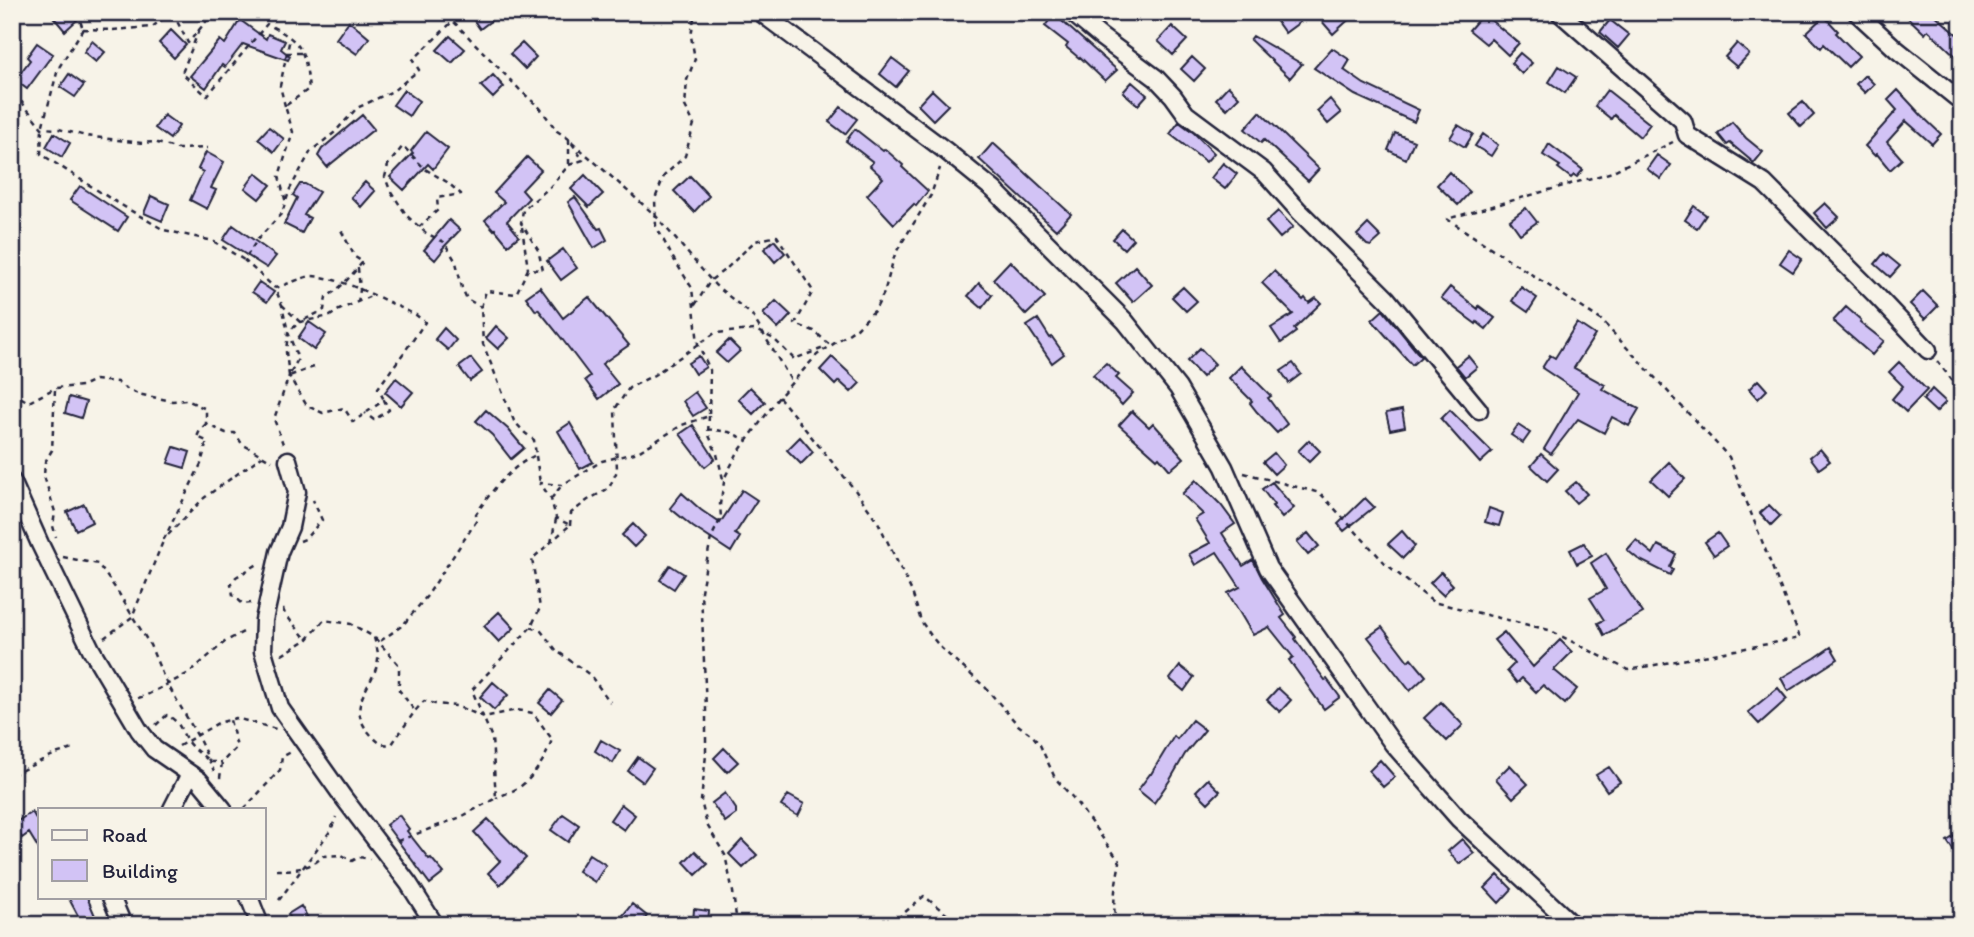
<svg xmlns="http://www.w3.org/2000/svg" width="1974" height="937" viewBox="0 0 1974 937" font-family="Itim,sans-serif">
<rect width="100%" height="100%" fill="#f7f3e8"/>
<filter id="ink" filterUnits="userSpaceOnUse"><feTurbulence type="fractalNoise" baseFrequency=".0143" numOctaves="2"/><feDisplacementMap in="SourceGraphic" scale="14" xChannelSelector="R" yChannelSelector="G"/><feConvolveMatrix kernelMatrix="1 2 1 2 8 2 1 2 1" color-interpolation-filters="sRGB"/></filter>
<g filter="url(#ink)">
<path fill="#d2c3f5" stroke="#22223b" stroke-width="2" d="M 49,12 L 70,12 L 77,20 L 65,31 Z
M 468,12 L 487,12 L 492,20 L 480,29 Z
M 1284,12 L 1293,12 L 1300,22 L 1285,33 L 1275,19 Z
M 1314,12 L 1357,12 L 1333,34 Z
M 1902,12 L 1932,12 L 1962,39 L 1962,62 L 1928,30 L 1925,34 Z
M 1054,14 L 1117,70 L 1105,81 L 1080,57 L 1079,58 L 1066,47 L 1068,44 L 1045,26 Z
M 1483,14 L 1519,43 L 1508,55 L 1491,39 L 1486,44 L 1469,30 Z
M 1824,16 L 1838,31 L 1836,33 L 1859,56 L 1848,67 L 1824,44 L 1821,48 L 1806,33 Z
M 240,20 L 266,39 L 268,34 L 285,41 L 281,49 L 290,56 L 288,60 L 243,44 L 225,67 L 222,65 L 206,88 L 190,76 L 220,40 L 225,44 Z
M 1610,20 L 1629,35 L 1618,48 L 1600,32 Z
M 349,21 L 369,38 L 357,54 L 336,39 Z
M 1172,26 L 1187,40 L 1173,55 L 1158,41 Z
M 171,30 L 186,45 L 174,58 L 159,43 Z
M 450,36 L 465,49 L 452,63 L 437,50 Z
M 1253,36 L 1302,64 L 1290,78 L 1250,40 Z
M 92,41 L 105,52 L 96,62 L 84,52 Z
M 37,43 L 53,54 L 27,89 L 15,80 L 30,60 L 27,57 Z
M 522,43 L 536,57 L 525,69 L 510,54 Z
M 1737,43 L 1749,54 L 1737,67 L 1725,57 Z
M 1332,48 L 1350,60 L 1344,70 L 1364,84 L 1419,110 L 1414,122 L 1355,95 L 1314,68 Z
M 1520,53 L 1532,63 L 1522,74 L 1511,63 Z
M 1192,57 L 1205,69 L 1194,81 L 1181,69 Z
M 892,58 L 909,71 L 896,87 L 880,74 Z
M 1559,66 L 1576,77 L 1565,93 L 1549,82 Z
M 69,74 L 84,85 L 75,97 L 60,87 Z
M 493,75 L 504,87 L 493,98 L 481,86 Z
M 1865,75 L 1874,84 L 1865,93 L 1856,84 Z
M 1132,82 L 1147,95 L 1138,105 L 1123,92 Z
M 1228,86 L 1239,97 L 1227,109 L 1216,99 Z
M 404,90 L 419,101 L 409,116 L 393,105 Z
M 932,90 L 948,105 L 933,120 L 918,105 Z
M 1607,90 L 1650,124 L 1640,137 L 1614,115 L 1611,119 L 1595,106 Z
M 1898,90 L 1922,116 L 1941,134 L 1932,144 L 1906,121 L 1887,142 L 1902,159 L 1890,170 L 1877,154 L 1875,156 L 1865,146 L 1897,110 L 1888,100 Z
M 1330,99 L 1341,113 L 1328,124 L 1317,111 Z
M 1803,102 L 1814,115 L 1801,127 L 1789,113 Z
M 841,107 L 857,119 L 845,134 L 829,122 Z
M 1260,112 L 1319,169 L 1308,181 L 1264,140 L 1261,143 L 1245,129 Z
M 164,115 L 179,126 L 170,139 L 155,128 Z
M 362,115 L 374,129 L 327,167 L 318,156 L 322,149 Z
M 1179,122 L 1194,133 L 1214,153 L 1206,162 L 1170,134 Z
M 1732,122 L 1746,138 L 1763,152 L 1754,163 L 1730,143 L 1727,145 L 1718,134 Z
M 1458,125 L 1473,134 L 1465,147 L 1450,138 Z
M 269,127 L 284,139 L 274,152 L 258,139 Z
M 855,129 L 883,151 L 885,149 L 903,165 L 902,167 L 928,191 L 916,206 L 914,204 L 894,224 L 867,195 L 883,178 L 870,166 L 873,162 L 846,141 Z
M 426,132 L 448,149 L 433,169 L 428,164 L 404,190 L 390,177 L 413,153 L 411,151 Z
M 54,133 L 70,143 L 62,157 L 46,147 Z
M 1395,133 L 1414,141 L 1406,159 L 1388,150 Z
M 1483,134 L 1498,145 L 1491,156 L 1475,146 Z
M 993,143 L 1071,214 L 1056,230 L 979,159 Z
M 1549,144 L 1583,170 L 1577,177 L 1574,175 L 1571,178 L 1558,168 L 1560,166 L 1543,155 Z
M 206,152 L 224,162 L 211,188 L 216,190 L 207,209 L 190,200 L 203,172 L 198,169 Z
M 1657,155 L 1671,165 L 1661,179 L 1647,169 Z
M 527,157 L 541,170 L 522,190 L 529,198 L 507,221 L 519,236 L 508,245 L 495,229 L 494,230 L 485,220 L 504,202 L 494,193 Z
M 1223,163 L 1237,174 L 1225,189 L 1211,178 Z
M 1449,172 L 1470,192 L 1458,205 L 1437,185 Z
M 256,173 L 271,185 L 259,199 L 245,188 Z
M 585,175 L 603,194 L 589,207 L 571,189 Z
M 690,176 L 709,196 L 694,212 L 674,191 Z
M 365,182 L 375,191 L 361,207 L 351,197 Z
M 300,184 L 305,184 L 319,192 L 304,215 L 310,218 L 302,233 L 284,224 L 297,198 L 293,195 Z
M 80,186 L 127,217 L 118,231 L 70,200 Z
M 151,196 L 169,204 L 162,221 L 144,213 Z
M 575,197 L 598,229 L 601,228 L 607,240 L 594,248 L 568,202 Z
M 1825,203 L 1839,217 L 1827,228 L 1814,213 Z
M 1694,206 L 1706,215 L 1697,228 L 1685,220 Z
M 1526,208 L 1537,222 L 1520,234 L 1510,220 Z
M 1278,211 L 1293,227 L 1280,238 L 1266,222 Z
M 449,220 L 460,230 L 442,249 L 443,250 L 435,260 L 424,250 Z
M 1368,224 L 1381,237 L 1371,246 L 1367,245 L 1357,235 Z
M 233,225 L 276,256 L 267,268 L 223,240 Z
M 1122,229 L 1133,239 L 1124,249 L 1113,239 Z
M 774,240 L 785,253 L 775,262 L 764,249 Z
M 563,249 L 577,268 L 561,280 L 547,261 Z
M 1789,250 L 1802,259 L 1793,272 L 1780,263 Z
M 1884,253 L 1900,266 L 1890,277 L 1875,264 Z
M 1010,261 L 1045,297 L 1026,315 L 993,279 Z
M 1135,266 L 1152,285 L 1133,302 L 1116,283 Z
M 1274,271 L 1303,300 L 1305,298 L 1309,303 L 1316,298 L 1321,303 L 1294,329 L 1296,332 L 1281,343 L 1271,328 L 1293,314 L 1262,283 Z
M 259,282 L 274,292 L 267,302 L 252,292 Z
M 979,283 L 992,295 L 982,308 L 968,296 Z
M 540,287 L 563,318 L 589,297 L 629,345 L 602,364 L 618,384 L 599,399 L 585,380 L 590,376 L 559,335 L 538,309 L 536,311 L 526,297 Z
M 1183,287 L 1197,301 L 1186,311 L 1172,297 Z
M 1450,287 L 1478,309 L 1479,306 L 1495,318 L 1486,329 L 1477,322 L 1476,324 L 1441,298 Z
M 1521,287 L 1537,298 L 1528,312 L 1512,301 Z
M 1923,291 L 1938,306 L 1925,319 L 1910,304 Z
M 776,301 L 791,315 L 778,329 L 763,314 Z
M 1846,307 L 1861,320 L 1860,322 L 1884,341 L 1872,355 L 1833,321 Z
M 1383,310 L 1421,357 L 1412,365 L 1372,320 Z
M 1038,319 L 1050,338 L 1052,337 L 1064,354 L 1052,363 L 1027,326 Z
M 309,322 L 326,334 L 314,350 L 298,338 Z
M 1577,323 L 1595,335 L 1574,368 L 1605,385 L 1602,389 L 1639,409 L 1629,426 L 1612,417 L 1604,433 L 1578,419 L 1551,454 L 1544,449 L 1578,392 L 1542,368 L 1550,355 L 1555,358 Z
M 496,326 L 509,338 L 498,349 L 486,338 Z
M 444,328 L 456,340 L 448,350 L 435,339 Z
M 729,340 L 740,351 L 727,363 L 716,353 Z
M 1200,348 L 1215,364 L 1202,377 L 1187,361 Z
M 699,356 L 706,367 L 695,374 L 688,363 Z
M 1468,356 L 1477,367 L 1465,377 L 1456,366 Z
M 832,357 L 860,383 L 851,392 L 839,381 L 835,385 L 820,370 Z
M 471,358 L 482,372 L 470,381 L 459,367 Z
M 1899,362 L 1927,390 L 1906,412 L 1892,399 L 1903,386 L 1889,372 Z
M 1106,363 L 1119,375 L 1116,378 L 1133,393 L 1122,405 L 1093,375 Z
M 1293,363 L 1301,374 L 1289,383 L 1281,371 Z
M 1241,366 L 1271,396 L 1268,398 L 1287,424 L 1277,433 L 1257,412 L 1250,403 L 1252,401 L 1229,378 Z
M 396,378 L 413,392 L 401,406 L 385,392 Z
M 1758,380 L 1767,390 L 1758,399 L 1749,389 Z
M 750,387 L 765,402 L 753,414 L 738,399 Z
M 1932,389 L 1946,402 L 1936,412 L 1923,400 Z
M 695,392 L 706,408 L 693,416 L 683,401 Z
M 69,397 L 86,402 L 81,418 L 65,413 Z
M 486,410 L 508,429 L 524,448 L 511,459 L 492,435 L 476,421 Z
M 1402,410 L 1405,427 L 1390,430 L 1386,413 Z
M 1450,410 L 1492,452 L 1480,463 L 1441,419 Z
M 1132,411 L 1149,427 L 1153,423 L 1184,458 L 1170,470 L 1159,457 L 1157,459 L 1119,425 Z
M 570,423 L 593,462 L 580,469 L 558,431 Z
M 693,425 L 715,459 L 705,467 L 680,434 Z
M 1518,425 L 1530,433 L 1523,443 L 1511,435 Z
M 800,437 L 813,452 L 801,464 L 787,450 Z
M 1309,440 L 1320,451 L 1309,462 L 1298,451 Z
M 174,447 L 190,452 L 185,468 L 168,463 Z
M 1820,449 L 1830,461 L 1819,469 L 1810,457 Z
M 1274,453 L 1284,465 L 1274,474 L 1263,462 Z
M 1541,454 L 1558,469 L 1547,481 L 1531,466 Z
M 1669,462 L 1685,479 L 1668,496 L 1651,480 Z
M 1196,480 L 1221,505 L 1235,524 L 1222,533 L 1243,566 L 1253,560 L 1262,578 L 1285,615 L 1281,618 L 1296,637 L 1295,639 L 1325,680 L 1327,679 L 1340,697 L 1324,709 L 1289,660 L 1293,657 L 1269,627 L 1253,635 L 1228,593 L 1240,587 L 1217,552 L 1195,565 L 1189,554 L 1210,543 L 1195,519 L 1203,514 L 1182,494 Z
M 1272,482 L 1294,508 L 1282,518 L 1272,506 L 1274,505 L 1262,489 Z
M 1576,482 L 1587,494 L 1576,503 L 1565,491 Z
M 742,490 L 757,500 L 735,534 L 740,537 L 731,552 L 693,527 L 670,508 L 682,493 L 701,510 L 720,523 Z
M 1365,498 L 1374,507 L 1344,531 L 1338,524 Z
M 84,504 L 92,522 L 76,530 L 67,512 Z
M 1769,505 L 1780,516 L 1771,525 L 1760,513 Z
M 1489,508 L 1503,513 L 1499,526 L 1485,522 Z
M 633,524 L 645,536 L 634,547 L 622,535 Z
M 1402,531 L 1415,546 L 1403,558 L 1388,544 Z
M 1308,533 L 1319,546 L 1308,555 L 1297,542 Z
M 1718,533 L 1727,546 L 1714,555 L 1705,542 Z
M 1636,540 L 1653,554 L 1658,545 L 1676,554 L 1670,567 L 1673,570 L 1670,575 L 1638,559 L 1627,550 Z
M 1584,543 L 1592,556 L 1577,564 L 1570,550 Z
M 1606,553 L 1616,569 L 1614,570 L 1643,613 L 1604,635 L 1598,623 L 1604,620 L 1590,598 L 1606,589 L 1591,563 Z
M 670,565 L 684,574 L 674,589 L 660,580 Z
M 1441,572 L 1453,585 L 1443,595 L 1430,583 Z
M 499,612 L 514,628 L 499,642 L 484,626 Z
M 1382,627 L 1408,661 L 1411,658 L 1426,676 L 1410,691 L 1368,637 Z
M 1504,632 L 1533,667 L 1560,640 L 1572,652 L 1554,670 L 1577,689 L 1565,704 L 1543,685 L 1536,692 L 1522,678 L 1517,683 L 1507,671 L 1514,664 L 1494,640 Z
M 1831,647 L 1838,659 L 1788,691 L 1781,678 L 1815,658 Z
M 1180,666 L 1194,677 L 1184,691 L 1170,679 Z
M 493,682 L 508,695 L 494,710 L 480,697 Z
M 1278,688 L 1291,700 L 1280,712 L 1267,700 Z
M 1778,688 L 1787,699 L 1759,724 L 1748,712 Z
M 550,690 L 562,700 L 551,713 L 539,703 Z
M 1441,702 L 1463,725 L 1447,741 L 1424,718 Z
M 1192,720 L 1205,730 L 1185,754 L 1170,780 L 1154,803 L 1138,790 L 1150,774 L 1151,774 L 1174,736 L 1177,739 Z
M 601,740 L 620,751 L 613,763 L 595,751 Z
M 724,748 L 738,762 L 727,772 L 714,758 Z
M 638,757 L 653,768 L 643,782 L 628,771 Z
M 1380,760 L 1395,777 L 1383,787 L 1369,771 Z
M 1510,765 L 1528,784 L 1513,798 L 1496,779 Z
M 1609,767 L 1620,782 L 1607,791 L 1596,775 Z
M 1208,779 L 1220,791 L 1208,803 L 1196,791 Z
M 725,793 L 736,809 L 736,814 L 725,822 L 712,803 Z
M 788,795 L 804,804 L 798,816 L 781,806 Z
M 621,804 L 635,815 L 624,830 L 610,820 Z
M 32,812 L 40,825 L 40,851 L 29,833 L 22,838 L 13,824 Z
M 563,814 L 579,825 L 568,842 L 551,830 Z
M 399,815 L 409,829 L 407,831 L 429,859 L 431,858 L 444,873 L 430,884 L 386,825 Z
M 488,819 L 526,858 L 500,885 L 488,873 L 500,861 L 474,832 Z
M 1962,831 L 1962,863 L 1947,841 Z
M 1462,839 L 1474,853 L 1459,864 L 1448,851 Z
M 742,840 L 757,855 L 743,868 L 729,854 Z
M 695,851 L 708,864 L 696,875 L 684,862 Z
M 589,854 L 606,865 L 595,882 L 578,871 Z
M 1498,875 L 1512,889 L 1499,903 L 1485,888 Z
M 68,897 L 87,897 L 99,925 L 83,925 Z
M 632,904 L 647,916 L 640,925 L 628,925 L 620,919 Z
M 301,906 L 312,925 L 295,925 L 288,914 Z
M 694,909 L 709,911 L 708,925 L 693,923 Z"/>
<g fill="none" stroke-linecap="round" stroke-linejoin="round">
<defs>
<path id="minor" d="M 760,12 L 946,151 L 994,190 L 1125,321 L 1178,388 L 1224,467 L 1268,568 L 1393,744 L 1459,819 L 1573,925
M 1071,12 L 1101,37 L 1156,78 L 1173,96 L 1186,114 L 1264,172 L 1299,211 L 1387,299 L 1479,410
M 1559,12 L 1683,121 L 1687,135 L 1764,183 L 1874,293 L 1928,350
M 1856,12 L 1896,49 L 1962,102
M 288,460 L 297,492 L 290,527 L 279,552 L 264,620 L 263,651 L 280,708 L 343,797 L 409,884 L 435,925
M 12,481 L 40,544 L 91,649 L 139,730 L 154,749 L 199,780 L 223,809
M 172,809 L 190,774
M 111,897 L 123,925
M 249,897 L 260,925"/>
</defs>
<use href="#minor" stroke="#22223b" stroke-width="21"/>
<path stroke="#22223b" stroke-width="2.5" stroke-dasharray="5 5" stroke-linecap="butt" d="M 77,12 L 83,29
M 83,29 L 58,69 L 42,128 L 41,154 L 111,199 L 164,230 L 213,241 L 244,260 L 258,239 L 282,213 L 290,189 L 311,151 L 334,133 L 357,108 L 393,91 L 419,70 L 413,60 L 453,21 L 521,91 L 540,108 L 557,131 L 569,139 L 583,160 L 569,165 L 550,187 L 523,210 L 521,223 L 538,250 L 543,270 L 528,269 L 516,294 L 486,291 L 481,307 L 483,344 L 514,421 L 525,433 L 534,440 L 536,455 C 510,467 492,490 476,514 L 477,520 L 427,596 L 403,625 L 379,642
M 83,29 L 113,30 L 152,27 L 167,16 L 177,21 L 188,43 L 209,18 L 202,12
M 199,30 L 182,73 L 207,96 L 267,24 C 303,42 305,50 309,89 L 285,106 L 293,132 L 279,176 L 286,203
M 286,53 L 303,53
M 12,84 L 17,96 L 42,128 L 59,129 L 86,136 L 142,143 L 154,142 L 178,149 L 208,148
M 285,106 L 280,86 L 290,38
M 569,139 L 569,164
M 572,142 L 656,216 L 715,285 L 752,315 L 792,382
M 419,227 L 438,210 L 437,198 L 461,194 L 447,182 L 425,169 L 403,146 L 388,165 L 385,177 L 390,190 L 407,216 L 426,233 L 444,242 L 456,262 L 462,288 L 467,299 L 481,307
M 522,227 L 528,269
M 244,260 L 275,288
M 358,268 L 360,290 L 358,302
M 282,305 L 300,322 L 324,310 L 326,297 C 342,288 351,275 363,262 L 355,257 L 340,228
M 695,305 L 711,280 L 727,268 L 755,241 L 777,236 L 813,291 L 795,324 L 814,331 L 831,346
M 1937,361 L 1962,393
M 314,367 L 289,376 L 298,359 L 288,332 L 300,322 L 330,316 L 339,310 L 371,296
M 289,376 L 286,352 L 288,332 L 282,305 L 275,288 C 282,286 307,276 311,276 C 342,277 388,302 416,315 L 425,322 L 413,340 L 378,388 L 384,400
M 55,390 L 52,450 L 45,462 L 44,476 L 55,512 L 53,526 L 56,537
M 12,393 L 29,402 L 55,388 L 82,386 L 95,380 L 117,382 L 125,388 L 138,394 L 172,401 L 187,400 L 206,409 L 206,424 L 226,433 L 235,433 L 242,444 L 272,461
M 779,397 L 855,490 L 878,522 L 912,592 L 921,621 L 932,637 L 941,648 L 985,687 L 1018,725 L 1032,735 L 1040,745 L 1055,778 L 1074,799 L 1120,862 C 1116,882 1111,905 1117,925
M 709,416 L 708,433 L 717,454 L 724,483
M 206,424 L 200,430 L 197,437 L 207,441 L 201,464 L 164,539 L 204,498 L 262,456
M 707,429 L 729,432 L 747,440
M 283,444 L 274,419 L 289,376 L 307,406 L 323,413 L 344,408 L 353,422 L 384,400 L 389,410 L 374,420 L 365,413
M 536,456 L 540,483
M 1244,473 L 1320,493 L 1385,563 L 1433,602 L 1549,630 L 1628,670 L 1800,638 L 1729,457 L 1601,320 L 1447,219 L 1609,173 L 1673,142
M 551,499 L 562,485
M 570,525 L 571,513 L 588,500 L 609,488 L 617,471 L 615,409 L 629,388 L 654,375 L 715,333 L 755,330 L 774,339 L 794,359 L 824,348
M 300,541 L 305,539 L 322,520 L 313,500
M 551,543 L 556,519
M 63,557 L 98,564 L 118,592 L 150,645 L 164,678 L 197,735 L 214,771
M 251,603 L 243,604 L 233,595 L 231,584 L 236,577 L 258,564
M 283,609 L 285,614 L 307,640 L 324,620 L 351,624 L 374,637 C 375,643 379,652 378,659 C 375,688 341,705 373,737 C 379,743 383,746 392,744 L 415,711 L 424,701 L 435,704 L 456,706 L 484,717 L 517,710 L 533,713 L 552,739 C 547,756 536,774 521,786 C 515,791 504,794 496,798
M 12,622 L 17,618
M 531,627 L 541,631 L 557,651 L 590,675 L 610,702
M 104,638 L 132,617 L 164,539
M 375,638 L 399,665 L 399,690 L 415,711
M 282,655 L 306,640
M 138,698 L 145,696 L 189,673 L 226,641 L 247,630
M 156,725 L 167,715 C 180,723 179,726 186,739 C 190,747 201,754 208,760
M 179,746 L 218,723 L 236,718 L 276,729
M 210,762 L 222,762
M 12,775 L 55,754 L 73,749
M 220,778 L 222,762 L 237,747 L 230,720
M 244,809 L 280,770 L 282,757 L 291,752
M 398,841 L 461,817 L 496,798 L 492,738 L 472,690 L 531,627 L 540,608 L 532,559 L 570,525 L 556,518 L 551,499 L 540,483 L 562,485 L 602,461 L 638,452 L 682,425 L 709,416 L 710,370 L 698,344 L 692,288 L 673,258 L 656,226 L 655,199 L 664,176 L 685,156 L 694,124 L 685,106 L 687,80 L 695,59 L 691,36 L 695,12
M 276,870 C 292,870 311,869 323,856 L 342,855 L 352,861 L 359,857 L 370,859
M 279,900 L 331,830 L 336,817
M 737,925 L 733,892 L 725,855 L 707,825 L 701,801 L 706,755 L 706,709 L 701,591 L 711,538 L 721,518 L 720,504 L 725,477 L 737,454 L 779,397 L 817,355 L 857,328 L 875,310 L 884,293 L 895,254 L 931,195 L 940,168
M 890,925 L 924,896 L 960,925"/>
<use href="#minor" stroke="#f7f3e8" stroke-width="16"/>
</g>
</g>
<rect width="1974" height="937" fill="none" stroke="#f7f3e8" stroke-width="42"/>
<rect x="21" y="21" width="1932" height="895" fill="none" stroke="#22223b" stroke-width="2.5" filter="url(#ink)"/>
<rect x="38" y="808" width="228" height="91" fill="#f7f3e8" stroke="#a29fa3" stroke-width="2"/>
<rect x="52" y="830" width="35" height="10" fill="#f7f3e8" stroke="#a29fa3" stroke-width="2"/>
<text x="102" y="842" font-size="21" fill="#22223b">Road</text>
<rect x="52" y="860" width="35" height="21" fill="#d2c3f5" stroke="#a29fa3" stroke-width="2"/>
<text x="102" y="878" font-size="21" fill="#22223b">Building</text>
</svg>
